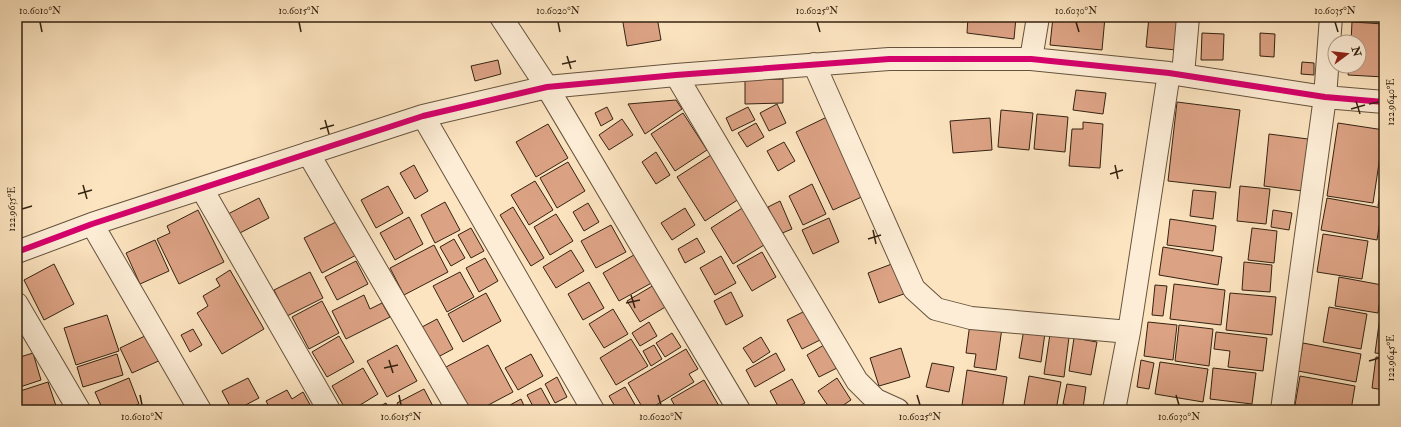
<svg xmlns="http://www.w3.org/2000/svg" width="1401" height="427" viewBox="0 0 1401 427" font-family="'IM FELL Double Pica',serif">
<rect width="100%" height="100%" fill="#fce4c0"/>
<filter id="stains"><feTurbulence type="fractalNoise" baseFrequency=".005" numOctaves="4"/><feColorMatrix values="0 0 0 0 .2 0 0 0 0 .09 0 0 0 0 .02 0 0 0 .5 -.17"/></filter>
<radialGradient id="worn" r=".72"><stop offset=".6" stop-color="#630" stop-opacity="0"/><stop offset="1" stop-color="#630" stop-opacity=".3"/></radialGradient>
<path fill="#dca284" stroke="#342311" d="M 622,17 L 657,17 L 661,40 L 627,46 Z
M 733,17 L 760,17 L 760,20 L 733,21 Z
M 927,17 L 965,17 L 964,22 Z
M 968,17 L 1016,17 L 1014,39 L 967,33 Z
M 1053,17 L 1105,17 L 1102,50 L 1050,45 Z
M 1149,17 L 1180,17 L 1176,50 L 1146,47 Z
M 1352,22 L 1384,24 L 1384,77 L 1348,75 L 1349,66 L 1359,66 L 1359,42 L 1351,42 Z
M 1202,33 L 1224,34 L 1223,60 L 1201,60 Z
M 1260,33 L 1275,34 L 1274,57 L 1260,56 Z
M 498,60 L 501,74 L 475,81 L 471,66 Z
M 1302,62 L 1314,63 L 1314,75 L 1301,74 Z
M 783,79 L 783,103 L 745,104 L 745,80 Z
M 1076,90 L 1106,93 L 1103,114 L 1073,110 Z
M 676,100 L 682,109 L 645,134 L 628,104 Z
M 1177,102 L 1240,110 L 1230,188 L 1168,181 Z
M 777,104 L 786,123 L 769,131 L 760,113 Z
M 607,107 L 613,119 L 601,126 L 595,113 Z
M 748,107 L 755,120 L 732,131 L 726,118 Z
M 1001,110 L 1033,113 L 1029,150 L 998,147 Z
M 683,113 L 707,150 L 675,171 L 651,134 Z
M 1037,114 L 1068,117 L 1065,152 L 1034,149 Z
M 829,116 L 866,195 L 833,210 L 796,132 Z
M 990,118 L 992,150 L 953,153 L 950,121 Z
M 622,119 L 633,135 L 609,150 L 599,135 Z
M 1083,122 L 1103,124 L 1100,168 L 1069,166 L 1072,129 L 1083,129 Z
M 756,123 L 764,137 L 747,147 L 738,133 Z
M 1338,123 L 1384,130 L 1373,203 L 1327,196 Z
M 548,124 L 568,158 L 536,177 L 516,142 Z
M 1269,134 L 1308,139 L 1303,191 L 1264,186 Z
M 784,142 L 795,161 L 778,171 L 767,151 Z
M 656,152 L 670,175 L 656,184 L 642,162 Z
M 711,155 L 739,199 L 705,221 L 677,177 Z
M 568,162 L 585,191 L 557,208 L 540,178 Z
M 414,165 L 428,191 L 415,199 L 400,173 Z
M 1384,169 L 1384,207 L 1378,206 Z
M 535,181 L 553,210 L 529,225 L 511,195 Z
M 812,184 L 826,214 L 803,225 L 789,196 Z
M 388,186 L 403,213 L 376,228 L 361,200 Z
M 1240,186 L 1270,189 L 1266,224 L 1237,221 Z
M 1193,190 L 1216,192 L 1213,219 L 1190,216 Z
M 259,198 L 269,218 L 236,235 L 226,215 Z
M 1327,198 L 1382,208 L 1377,240 L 1321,230 Z
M 780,201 L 792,229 L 780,234 L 768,207 Z
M 445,202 L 460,230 L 435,243 L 421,215 Z
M 588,203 L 599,222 L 584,231 L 573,212 Z
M 747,205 L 769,242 L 733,264 L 711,228 Z
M 513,207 L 544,258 L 531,266 L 500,215 Z
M 685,208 L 695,225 L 672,240 L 661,223 Z
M 198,210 L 224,262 L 179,284 L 157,239 L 170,233 L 167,226 Z
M 1273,210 L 1292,213 L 1289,230 L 1271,227 Z
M 556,214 L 573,241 L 550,255 L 534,227 Z
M 409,217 L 423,244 L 395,260 L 380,233 Z
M 829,218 L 839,242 L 813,254 L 802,230 Z
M 342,219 L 360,253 L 322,273 L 304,238 Z
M 1170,219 L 1216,226 L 1213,251 L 1167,245 Z
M 611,225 L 626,252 L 596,268 L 581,241 Z
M 471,228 L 484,251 L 471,258 L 458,235 Z
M 1252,228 L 1277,231 L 1274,263 L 1248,260 Z
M 1323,234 L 1368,241 L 1362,279 L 1317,272 Z
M 697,238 L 705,252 L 685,263 L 678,249 Z
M 454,239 L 465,258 L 451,266 L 440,247 Z
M 155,240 L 169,271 L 140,284 L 126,253 Z
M 434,245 L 448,272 L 404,295 L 390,268 Z
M 1163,247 L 1222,257 L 1218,285 L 1159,275 Z
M 571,250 L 584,271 L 556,288 L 543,267 Z
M 639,252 L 655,281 L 619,301 L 603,273 Z
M 762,252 L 776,277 L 752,291 L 737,266 Z
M 721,256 L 736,283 L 715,295 L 700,268 Z
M 485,258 L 498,281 L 479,292 L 466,268 Z
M 356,261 L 368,284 L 337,300 L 325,277 Z
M 897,262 L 909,292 L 879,303 L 868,273 Z
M 1244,262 L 1272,265 L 1270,292 L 1242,290 Z
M 54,264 L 74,304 L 44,320 L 24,280 Z
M 230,270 L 264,329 L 222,354 L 197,313 L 208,306 L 203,296 L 220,286 L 216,279 Z
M 310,272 L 323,298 L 287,316 L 274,290 Z
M 460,272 L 474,297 L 447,312 L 433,286 Z
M 1339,277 L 1382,285 L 1378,313 L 1335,306 Z
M 589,282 L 604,308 L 583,320 L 568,294 Z
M 1174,284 L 1225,290 L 1221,325 L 1170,319 Z
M 654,285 L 667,306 L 640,322 L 627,301 Z
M 1155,285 L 1167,286 L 1163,316 L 1152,315 Z
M 731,292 L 743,316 L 726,325 L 714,301 Z
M 486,293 L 501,321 L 463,342 L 448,314 Z
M 1230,293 L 1276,297 L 1272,335 L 1226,330 Z
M 364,295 L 370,309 L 382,303 L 390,317 L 346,339 L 332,311 Z
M 322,301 L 339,333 L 309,349 L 292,317 Z
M 1329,307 L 1367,314 L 1361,349 L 1323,342 Z
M 613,309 L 628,334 L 604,348 L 589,324 Z
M 807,310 L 822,339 L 802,349 L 787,320 Z
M 107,315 L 119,351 L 76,365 L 64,328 Z
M 1380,317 L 1384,318 L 1384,354 L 1375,353 Z
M 437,319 L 453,349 L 438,357 L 422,327 Z
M 649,322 L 657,336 L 640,346 L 632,333 Z
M 1148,322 L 1177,325 L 1173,360 L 1144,356 Z
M 970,323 L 1002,328 L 996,370 L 974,367 L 976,354 L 966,353 Z
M 1179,325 L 1213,329 L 1209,366 L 1175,361 Z
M 193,329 L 202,345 L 190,352 L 181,335 Z
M 1024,329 L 1045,333 L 1041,362 L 1019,358 Z
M 1216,332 L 1267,338 L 1263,371 L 1228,367 L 1230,351 L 1214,349 Z
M 151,333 L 163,359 L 132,373 L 120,348 Z
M 672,333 L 681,347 L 665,357 L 656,343 Z
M 1050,334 L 1069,337 L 1064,377 L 1044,374 Z
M 339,336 L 354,362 L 327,377 L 312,352 Z
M 761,337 L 770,352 L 753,363 L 743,348 Z
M 1074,338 L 1097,342 L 1091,375 L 1069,371 Z
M 631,339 L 648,366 L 616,385 L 600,358 Z
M 1303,343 L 1361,354 L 1356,382 L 1298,371 Z
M 397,345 L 417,381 L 387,397 L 367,361 Z
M 488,345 L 513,392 L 479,410 L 469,410 L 446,367 Z
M 654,345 L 662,359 L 651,366 L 643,351 Z
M 824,345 L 837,368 L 819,377 L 807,355 Z
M 901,348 L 910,377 L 879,386 L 870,358 Z
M 686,349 L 698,369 L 689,374 L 694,382 L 648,410 L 644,410 L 628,383 Z
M 33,353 L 41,380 L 17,388 L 17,358 Z
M 776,353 L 785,370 L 755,387 L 746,370 Z
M 117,354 L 123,375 L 83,387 L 77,367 Z
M 531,354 L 543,376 L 518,390 L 505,368 Z
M 1376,357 L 1384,358 L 1384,390 L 1372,388 Z
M 1141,360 L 1154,363 L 1149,389 L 1137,387 Z
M 1160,362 L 1208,369 L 1203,402 L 1155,394 Z
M 932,363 L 954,367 L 949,392 L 926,387 Z
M 363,368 L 378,394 L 352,410 L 346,410 L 332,386 Z
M 1213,368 L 1256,373 L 1252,404 L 1210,399 Z
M 967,370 L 1007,377 L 1002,410 L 962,405 Z
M 1029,376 L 1061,382 L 1056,410 L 1024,405 Z
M 1300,376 L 1355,386 L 1351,410 L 1323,410 L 1295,405 Z
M 557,377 L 567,397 L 555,403 L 545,384 Z
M 129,378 L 139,404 L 124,410 L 103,410 L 95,392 Z
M 248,378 L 259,398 L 236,410 L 232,410 L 222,391 Z
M 837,378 L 851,400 L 836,410 L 831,410 L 818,391 Z
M 792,379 L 805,403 L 791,410 L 780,410 L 770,391 Z
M 704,380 L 719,406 L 711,410 L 677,410 L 671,399 Z
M 48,382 L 57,409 L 17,410 L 17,392 Z
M 1067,384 L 1086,387 L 1083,408 L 1063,404 Z
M 625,387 L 638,410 L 617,410 L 609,396 Z
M 541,388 L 553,410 L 535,410 L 527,395 Z
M 424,389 L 435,410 L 400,410 L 397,403 Z
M 287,390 L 292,399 L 303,392 L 313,410 L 271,410 L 266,401 Z
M 521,399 L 526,410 L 501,410 Z
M 386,403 L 389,410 L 372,410 Z
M 263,405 L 266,410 L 253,410 Z
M 1152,407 L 1195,409 L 1195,410 L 1152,410 Z
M 1216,407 L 1249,409 L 1249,410 L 1215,410 Z"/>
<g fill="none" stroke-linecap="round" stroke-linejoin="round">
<defs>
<path id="street" d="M 501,17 L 547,87 L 739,410
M 1031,59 L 1038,17
M 814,64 L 914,289 L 936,309 L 971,318 L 1129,332
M 676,75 L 857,381 L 876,400 L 898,410
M 1183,75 L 1188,17
M 423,116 L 593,410
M 308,153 L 458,410
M 202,189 L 329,410
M 92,224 L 200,410
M 17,252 L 92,224 L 423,116 L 547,87 L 676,75 L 889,59 L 1031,59 L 1169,73 L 1325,97 L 1384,102
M 17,304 L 79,410
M 1114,410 L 1129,332 L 1169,73
M 1282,410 L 1325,97 L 1331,17"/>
</defs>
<use href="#street" stroke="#66533d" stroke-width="24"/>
<use href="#street" stroke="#fdedd6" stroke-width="22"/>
<defs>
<path id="cycleway" d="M 17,252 L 92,224 L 423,116 L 547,87 L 676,75 L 889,59 L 1031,59 L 1169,73 L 1325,97 L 1384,102"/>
</defs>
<use href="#cycleway" stroke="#fdedd6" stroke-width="8"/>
<use href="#cycleway" stroke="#d6006c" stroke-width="6"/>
</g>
<path fill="none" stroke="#342311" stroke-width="1.5" d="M 40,22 L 42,32M 299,22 L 301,32M 558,22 L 560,32M 817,22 L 820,32M 1076,22 L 1079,32M 1335,22 L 1338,32M 567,56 L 571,69M 562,64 L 576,61M 1356,101 L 1360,114M 1369,104 L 1379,102M 1351,109 L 1365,105M 325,120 L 329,134M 320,129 L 334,125M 1115,165 L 1118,179M 1110,174 L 1123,170M 83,185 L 87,199M 78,194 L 92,190M 22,209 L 32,206M 873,230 L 876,244M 868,239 L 881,235M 631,295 L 635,308M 626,303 L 640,300M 389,360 L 393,373M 1369,361 L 1379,358M 384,368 L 398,365M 140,395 L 142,405M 399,395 L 401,405M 658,395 L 661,405M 917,395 L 920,405M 1176,395 L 1179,405"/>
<rect width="1401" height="427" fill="none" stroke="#fce4c0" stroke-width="44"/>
<g transform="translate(1347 54) rotate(75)"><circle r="19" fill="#fdedd6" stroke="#ad9c87"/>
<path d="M0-3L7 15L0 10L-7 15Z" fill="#8f2418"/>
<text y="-6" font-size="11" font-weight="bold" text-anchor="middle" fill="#342311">N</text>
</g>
<rect x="22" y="22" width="1357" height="383" fill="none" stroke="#342311" stroke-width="1.5"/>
<g font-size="10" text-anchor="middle" fill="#342311">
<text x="40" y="14">10.6010°N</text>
<text x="299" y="14">10.6015°N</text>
<text x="558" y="14">10.6020°N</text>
<text x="817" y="14">10.6025°N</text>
<text x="1076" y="14">10.6030°N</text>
<text x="1335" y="14">10.6035°N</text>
<text transform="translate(1390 102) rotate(-90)" y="4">122.9640°E</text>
<text transform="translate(11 209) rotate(-90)" y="4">122.9635°E</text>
<text transform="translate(1390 358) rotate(-90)" y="4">122.9645°E</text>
<text x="142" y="420">10.6010°N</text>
<text x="401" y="420">10.6015°N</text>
<text x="661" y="420">10.6020°N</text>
<text x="920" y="420">10.6025°N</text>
<text x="1179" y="420">10.6030°N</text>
</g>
<rect width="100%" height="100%" filter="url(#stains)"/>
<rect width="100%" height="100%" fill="url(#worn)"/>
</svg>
